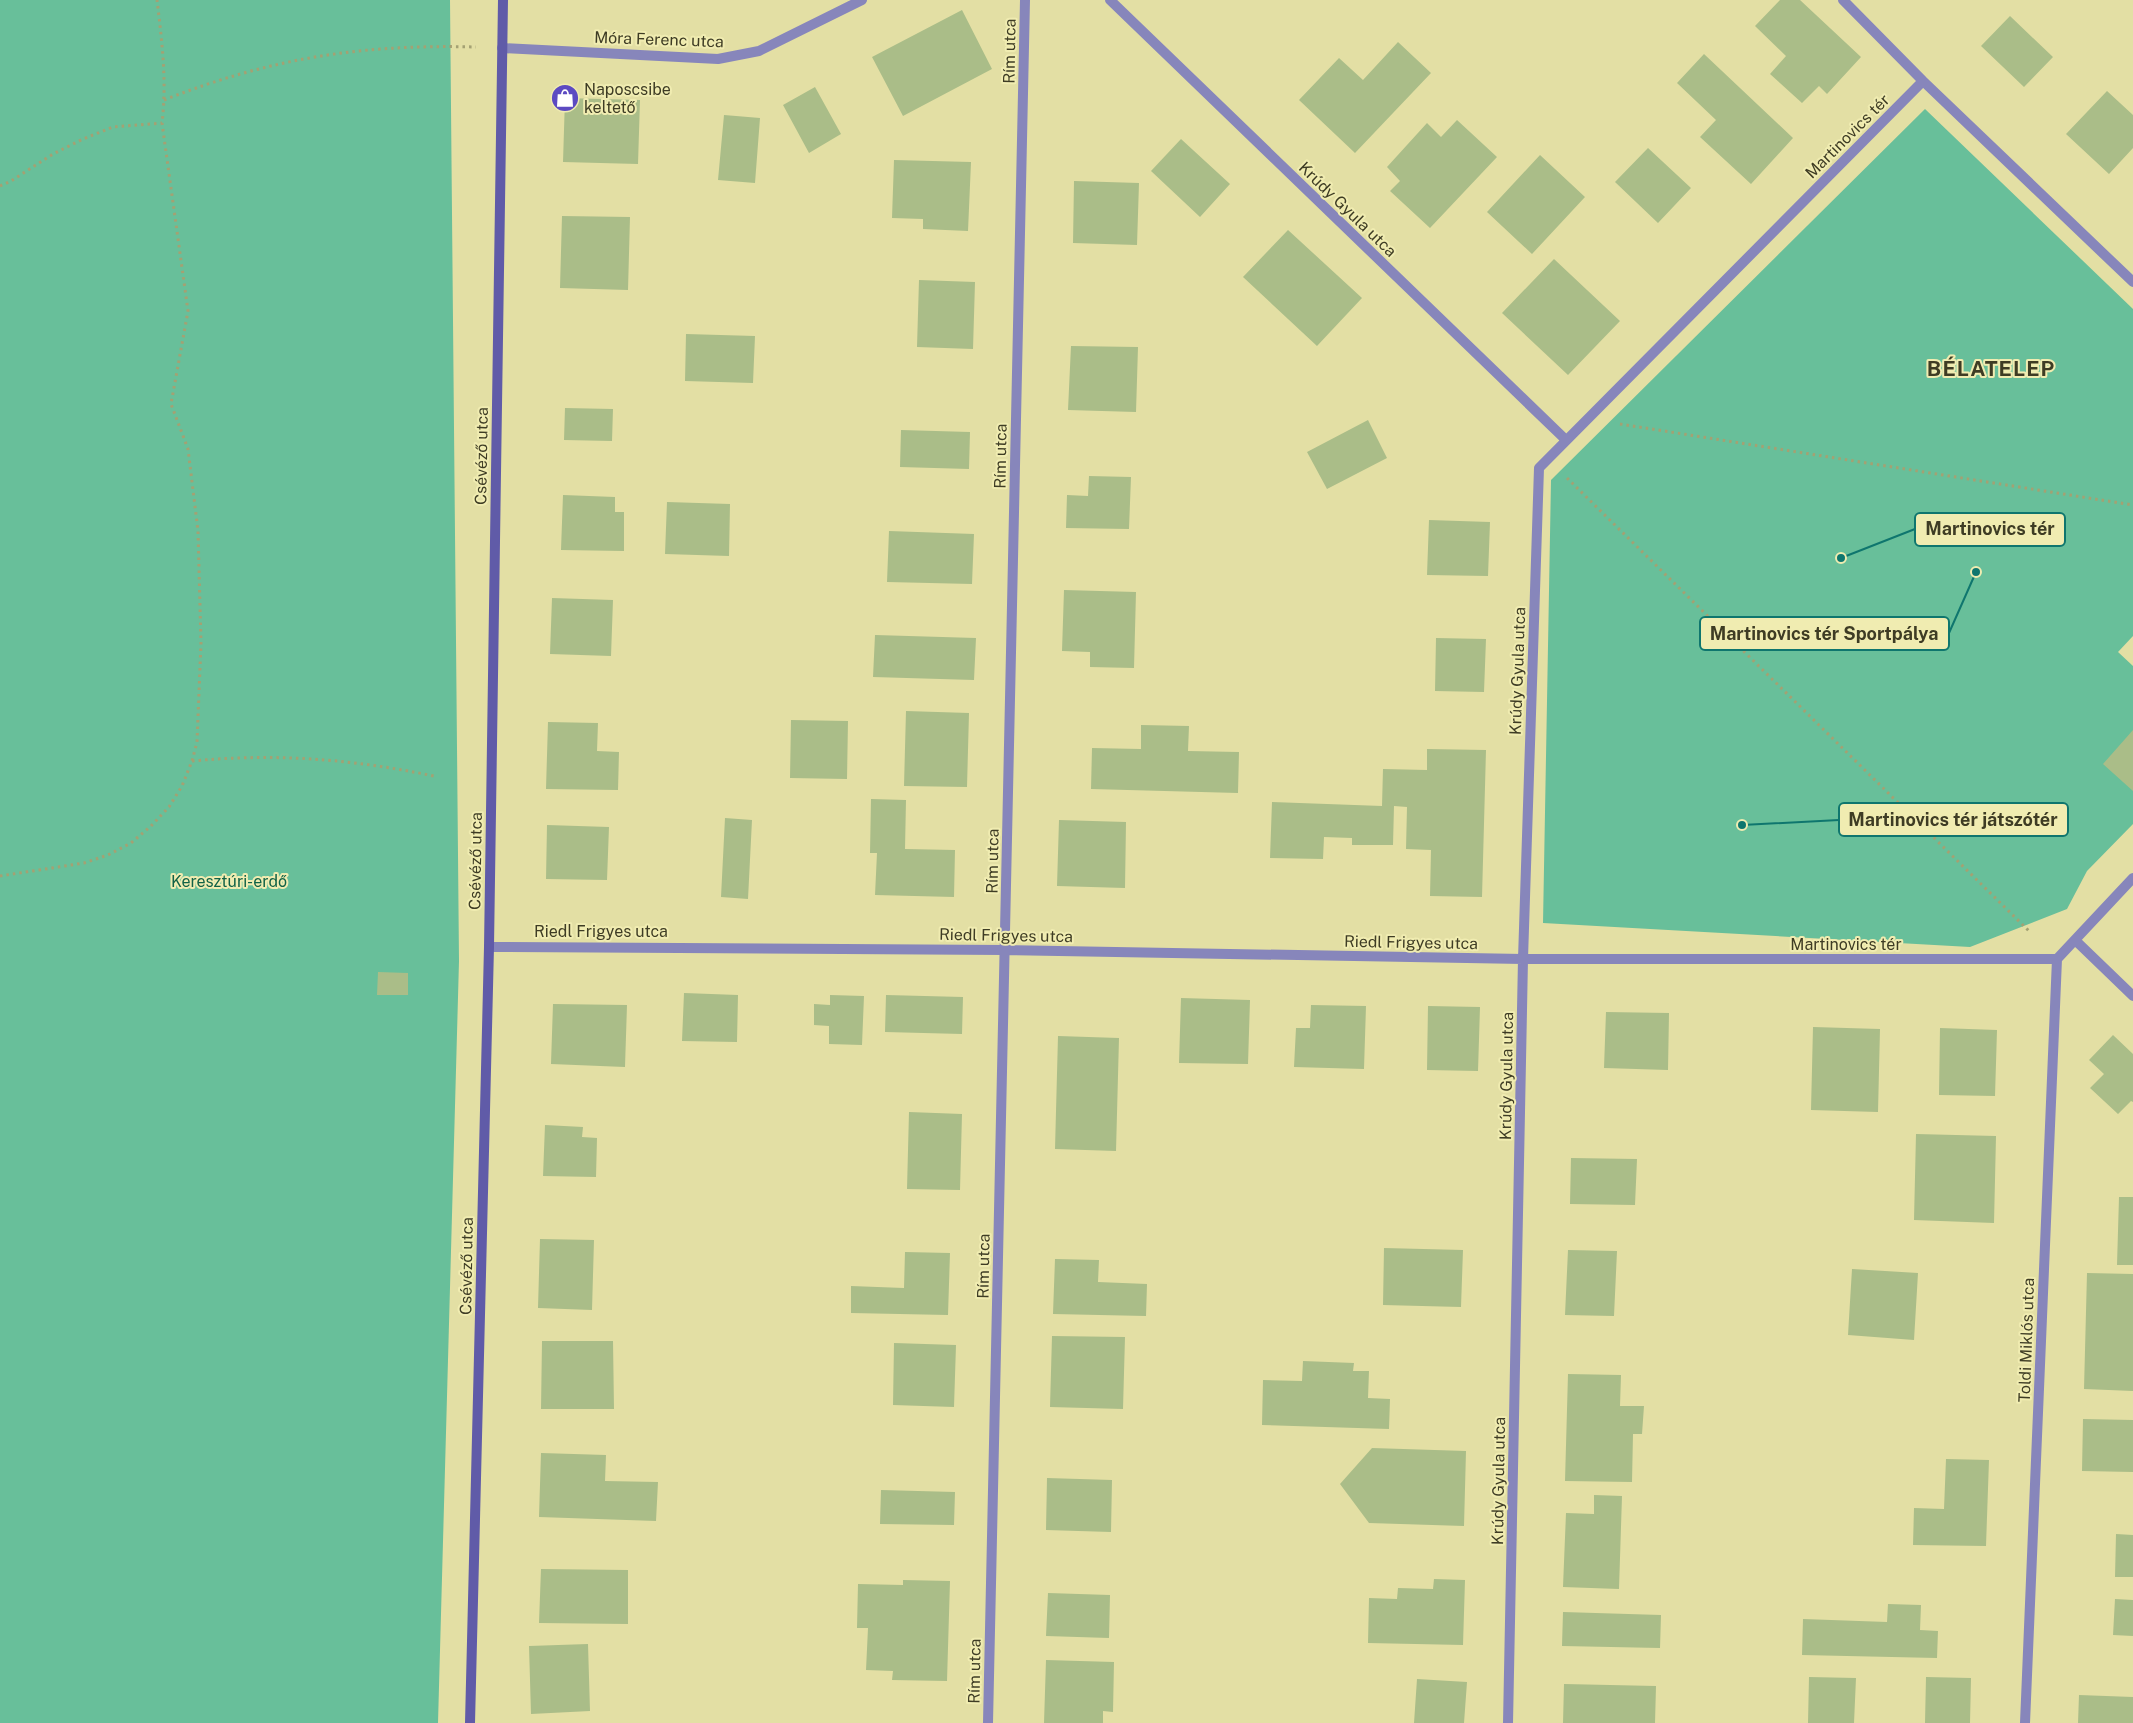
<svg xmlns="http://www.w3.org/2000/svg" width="2133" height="1723" viewBox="0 0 2133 1723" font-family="'Public Sans',sans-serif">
<rect width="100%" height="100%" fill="#e3dfa4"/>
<path fill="#68bf9a" d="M 0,0 L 450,0 L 459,961 L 438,1723 L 0,1723 Z
M 1925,109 L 2133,309 L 2133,636 L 2118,652 L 2133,666 L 2133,824 L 2087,871 L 2067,909 L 1970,947 L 1543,923 L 1551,480 Z"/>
<path fill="#aabd88" d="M 1780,0 L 1800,0 L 1861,57 L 1827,94 L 1819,86 L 1802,103 L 1770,74 L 1786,56 L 1755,26 Z
M 962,10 L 992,69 L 903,116 L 872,57 Z
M 2010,16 L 2053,57 L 2024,87 L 1981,46 Z
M 1398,42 L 1431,73 L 1355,153 L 1299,100 L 1339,58 L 1363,80 Z
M 1704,54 L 1793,138 L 1751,184 L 1700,137 L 1716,120 L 1677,83 Z
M 815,87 L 841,134 L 809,153 L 783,105 Z
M 2107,91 L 2133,115 L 2133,148 L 2109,174 L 2066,134 Z
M 565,98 L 640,100 L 638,164 L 563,162 Z
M 724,115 L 760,118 L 755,183 L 718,180 Z
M 1457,120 L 1497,157 L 1430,228 L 1390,191 L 1400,181 L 1387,167 L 1427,123 L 1441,137 Z
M 1181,139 L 1230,184 L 1200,217 L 1151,171 Z
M 1648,148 L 1691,188 L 1658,223 L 1615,182 Z
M 1540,155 L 1585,197 L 1532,254 L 1487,212 Z
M 894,160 L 971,162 L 968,231 L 923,229 L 923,219 L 892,218 Z
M 1074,181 L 1139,183 L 1137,245 L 1073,243 Z
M 562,216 L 630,217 L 628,290 L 560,288 Z
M 1288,230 L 1362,298 L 1317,346 L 1243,277 Z
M 1554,259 L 1620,321 L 1568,375 L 1502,313 Z
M 919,280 L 975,282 L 973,349 L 917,347 Z
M 686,334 L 755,336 L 753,383 L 685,381 Z
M 1071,346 L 1138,347 L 1136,412 L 1068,410 Z
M 565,408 L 613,409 L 612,441 L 564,440 Z
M 1368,420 L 1387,458 L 1327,489 L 1307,452 Z
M 901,430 L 970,432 L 969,469 L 900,467 Z
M 1089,476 L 1131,477 L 1129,529 L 1066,528 L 1067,495 L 1088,496 Z
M 563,495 L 615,497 L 615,512 L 624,512 L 624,551 L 561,550 Z
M 667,502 L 730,504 L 729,556 L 665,554 Z
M 1429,520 L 1490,522 L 1488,576 L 1427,575 Z
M 889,531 L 974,534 L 972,584 L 887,582 Z
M 1064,590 L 1136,592 L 1134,668 L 1090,667 L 1090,652 L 1062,651 Z
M 552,598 L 613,600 L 611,656 L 550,654 Z
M 875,635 L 976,638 L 974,680 L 873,677 Z
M 1436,638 L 1486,639 L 1484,692 L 1435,691 Z
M 906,711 L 969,713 L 967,787 L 904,786 Z
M 791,720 L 848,721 L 847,779 L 790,778 Z
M 548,722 L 598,723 L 597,751 L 619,752 L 618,790 L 546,789 Z
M 1141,725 L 1189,726 L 1188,751 L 1239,752 L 1238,793 L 1091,789 L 1092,748 L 1141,749 Z
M 2133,730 L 2133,791 L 2103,764 Z
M 1427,749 L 1486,750 L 1482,897 L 1430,896 L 1431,850 L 1406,849 L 1407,807 L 1394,806 L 1393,845 L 1352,845 L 1352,838 L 1324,837 L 1323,859 L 1270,858 L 1272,802 L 1382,806 L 1383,769 L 1427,770 Z
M 871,799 L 906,800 L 905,849 L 955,850 L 954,897 L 875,895 L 877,853 L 870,853 Z
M 725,818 L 752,820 L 748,899 L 721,897 Z
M 1059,820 L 1126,822 L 1125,888 L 1057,886 Z
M 547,825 L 609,827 L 607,880 L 546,879 Z
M 378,972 L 408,973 L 408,995 L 377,995 Z
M 684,993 L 738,995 L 737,1042 L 682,1041 Z
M 830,995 L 864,996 L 862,1045 L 829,1044 L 829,1026 L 814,1025 L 814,1004 L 830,1005 Z
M 886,995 L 963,997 L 962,1034 L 885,1032 Z
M 1181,998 L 1250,1000 L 1248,1064 L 1179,1063 Z
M 553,1004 L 627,1005 L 625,1067 L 551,1064 Z
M 1311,1005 L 1366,1006 L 1364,1069 L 1294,1067 L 1296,1028 L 1310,1028 Z
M 1428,1006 L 1480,1007 L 1478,1071 L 1427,1070 Z
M 1606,1012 L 1669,1013 L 1668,1070 L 1604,1068 Z
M 1813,1027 L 1880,1029 L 1878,1112 L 1811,1110 Z
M 1940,1028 L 1997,1030 L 1995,1096 L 1939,1095 Z
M 2113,1035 L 2133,1054 L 2133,1102 L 2131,1101 L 2118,1114 L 2090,1088 L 2104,1074 L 2089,1060 Z
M 1058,1036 L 1119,1038 L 1116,1151 L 1055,1149 Z
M 909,1112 L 962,1114 L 960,1190 L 907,1189 Z
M 545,1125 L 583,1127 L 582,1137 L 597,1138 L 596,1177 L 543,1176 Z
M 1916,1134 L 1996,1136 L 1994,1223 L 1914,1220 Z
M 1571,1158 L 1637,1159 L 1635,1205 L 1570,1204 Z
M 2119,1197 L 2133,1197 L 2133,1265 L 2117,1265 Z
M 540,1239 L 594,1240 L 592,1310 L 538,1308 Z
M 1384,1248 L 1463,1250 L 1461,1307 L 1383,1305 Z
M 1568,1250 L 1617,1251 L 1614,1316 L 1565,1315 Z
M 905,1252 L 950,1253 L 948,1315 L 851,1313 L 851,1286 L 904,1288 Z
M 1055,1259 L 1099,1260 L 1098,1282 L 1147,1284 L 1146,1316 L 1053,1314 Z
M 1852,1269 L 1918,1273 L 1914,1340 L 1848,1335 Z
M 2087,1273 L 2133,1274 L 2133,1391 L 2084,1389 Z
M 1052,1336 L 1125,1337 L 1123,1409 L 1050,1407 Z
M 542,1341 L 613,1341 L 614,1409 L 541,1409 Z
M 894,1343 L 956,1345 L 954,1407 L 893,1405 Z
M 1303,1361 L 1354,1363 L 1353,1371 L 1369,1371 L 1368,1398 L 1390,1399 L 1389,1429 L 1262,1425 L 1263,1380 L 1302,1381 Z
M 1568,1374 L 1621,1375 L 1620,1406 L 1644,1406 L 1642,1434 L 1633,1434 L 1632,1482 L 1565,1481 Z
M 2083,1419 L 2133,1420 L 2133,1472 L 2082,1471 Z
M 1372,1448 L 1466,1451 L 1464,1526 L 1369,1523 L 1340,1484 Z
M 541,1453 L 606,1455 L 605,1481 L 658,1482 L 656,1521 L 539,1517 Z
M 1946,1459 L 1989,1460 L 1986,1546 L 1913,1545 L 1914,1508 L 1944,1509 Z
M 1047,1478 L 1112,1480 L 1111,1532 L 1046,1530 Z
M 881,1490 L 955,1492 L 954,1525 L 880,1524 Z
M 1594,1495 L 1622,1496 L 1619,1589 L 1563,1587 L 1566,1513 L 1594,1514 Z
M 2116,1534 L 2133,1535 L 2133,1577 L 2115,1577 Z
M 541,1569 L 628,1570 L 628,1624 L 539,1623 Z
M 1434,1579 L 1465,1580 L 1463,1645 L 1368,1643 L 1369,1598 L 1397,1599 L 1398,1588 L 1433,1589 Z
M 903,1580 L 950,1581 L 947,1681 L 892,1680 L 893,1671 L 866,1670 L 868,1628 L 857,1628 L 858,1584 L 903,1585 Z
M 1048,1593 L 1110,1595 L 1109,1638 L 1046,1636 Z
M 2115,1599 L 2133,1600 L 2133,1636 L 2113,1635 Z
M 1888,1604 L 1921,1605 L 1920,1630 L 1938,1631 L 1937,1658 L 1802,1655 L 1803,1619 L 1887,1622 Z
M 1563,1612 L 1661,1615 L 1660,1648 L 1562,1646 Z
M 588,1644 L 590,1711 L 531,1714 L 529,1646 Z
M 1046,1660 L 1114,1662 L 1113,1712 L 1103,1711 L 1103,1723 L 1044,1723 Z
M 1809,1677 L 1856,1678 L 1854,1723 L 1808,1723 Z
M 1926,1677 L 1971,1678 L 1970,1723 L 1925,1723 Z
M 1417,1679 L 1467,1682 L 1464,1723 L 1414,1723 Z
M 1564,1684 L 1656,1686 L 1655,1723 L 1563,1723 Z
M 2079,1695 L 2133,1697 L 2133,1723 L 2078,1723 Z"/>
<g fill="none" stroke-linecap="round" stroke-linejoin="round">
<path stroke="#a4a173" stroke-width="3" stroke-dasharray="2.5 4" stroke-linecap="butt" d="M 164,100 C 271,58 362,44 476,47
M 0,186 L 11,181 L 53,154 L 83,139 L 113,127 L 162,123
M 1620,424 L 2133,505
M 1567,478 L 2030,932
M 192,761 C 276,753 351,759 434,776
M 0,876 L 84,863 L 108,855 L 131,843 L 151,826 L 169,807 L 182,786 L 192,761 L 197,742 L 201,643 L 198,531 L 188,449 L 171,404 L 188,311 L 162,123 C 167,81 162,42 157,0"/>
<path stroke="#8786bb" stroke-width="10" d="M 1110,0 L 1566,440
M 1843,0 L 1923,81 L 2133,282
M 502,48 L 718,59 L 759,51 L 862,0
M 2075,940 L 2133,996
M 489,947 L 1005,950 L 1523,959 L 2057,959 L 2133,878
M 988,1723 L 1025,0
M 1508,1723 L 1523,959 L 1539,468 L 1923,81
M 2025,1723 L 2057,959"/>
<path stroke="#605ba8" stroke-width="10" d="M 470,1723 L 489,947 L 503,0"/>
</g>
<defs>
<symbol id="shop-disc" viewBox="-11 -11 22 22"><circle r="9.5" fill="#5c4ac2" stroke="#f0ecb1"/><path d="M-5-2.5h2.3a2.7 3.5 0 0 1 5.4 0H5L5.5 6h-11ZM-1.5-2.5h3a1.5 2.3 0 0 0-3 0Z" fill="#fff"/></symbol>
</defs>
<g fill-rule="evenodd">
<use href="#shop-disc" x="549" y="82" width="32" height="32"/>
</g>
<g text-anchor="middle" stroke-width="4" stroke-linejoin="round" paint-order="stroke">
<g font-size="16" fill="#3e3c24" stroke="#f0ecb1">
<text transform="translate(659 39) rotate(2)" y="6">Móra Ferenc utca</text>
<text transform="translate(1009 51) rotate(-89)" y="6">Rím utca</text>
<text transform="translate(1847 136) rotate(-45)" y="6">Martinovics tér</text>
<text transform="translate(1348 209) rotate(44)" y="6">Krúdy Gyula utca</text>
<text transform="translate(481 456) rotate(-89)" y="6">Csévéző utca</text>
<text transform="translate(1000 456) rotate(-89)" y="6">Rím utca</text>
<text transform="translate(1517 671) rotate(-88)" y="6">Krúdy Gyula utca</text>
<text transform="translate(475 861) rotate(-89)" y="6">Csévéző utca</text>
<text transform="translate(992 861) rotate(-89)" y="6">Rím utca</text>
<text x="601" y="937">Riedl Frigyes utca</text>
<text transform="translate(1006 935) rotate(1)" y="6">Riedl Frigyes utca</text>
<text transform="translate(1411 942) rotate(1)" y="6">Riedl Frigyes utca</text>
<text x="1846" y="950">Martinovics tér</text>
<text transform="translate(1506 1076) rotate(-89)" y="6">Krúdy Gyula utca</text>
<text transform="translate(466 1266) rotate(-89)" y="6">Csévéző utca</text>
<text transform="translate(983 1266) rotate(-89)" y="6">Rím utca</text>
<text transform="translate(2026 1340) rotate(-88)" y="6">Toldi Miklós utca</text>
<text transform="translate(1498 1481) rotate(-89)" y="6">Krúdy Gyula utca</text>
<text transform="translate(974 1671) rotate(-89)" y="6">Rím utca</text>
</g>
<g font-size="16" fill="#3e3c24" stroke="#f0ecb1" text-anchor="start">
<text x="584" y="95">Naposcsibe<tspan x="584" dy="18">keltető</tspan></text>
</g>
<g font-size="16" fill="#116247" stroke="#f0ecb1">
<text x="229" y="887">Keresztúri-erdő</text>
</g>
<g font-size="21" font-weight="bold" letter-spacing="1" fill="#3e3c24" stroke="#f0ecb1">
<text x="1991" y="376">BÉLATELEP</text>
</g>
</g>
<path fill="none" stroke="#0f766e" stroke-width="2" d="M1841 558L1915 529M1976 572L1949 633M1742 825L1839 820"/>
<g fill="#0f766e" stroke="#f0ecb1" stroke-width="2">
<circle cx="1841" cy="558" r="5"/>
<circle cx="1976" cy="572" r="5"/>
<circle cx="1742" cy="825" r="5"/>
</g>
<g fill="#f0ecb1" stroke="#0f766e" stroke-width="2">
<rect x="1915" y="513" width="150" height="33" rx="5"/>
<rect x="1700" y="617" width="249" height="33" rx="5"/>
<rect x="1839" y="803" width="229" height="33" rx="5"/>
</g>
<g font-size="18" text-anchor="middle" font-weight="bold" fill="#3e3c24">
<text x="1990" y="535">Martinovics tér</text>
<text x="1824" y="640">Martinovics tér Sportpálya</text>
<text x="1953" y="826">Martinovics tér játszótér</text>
</g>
</svg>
